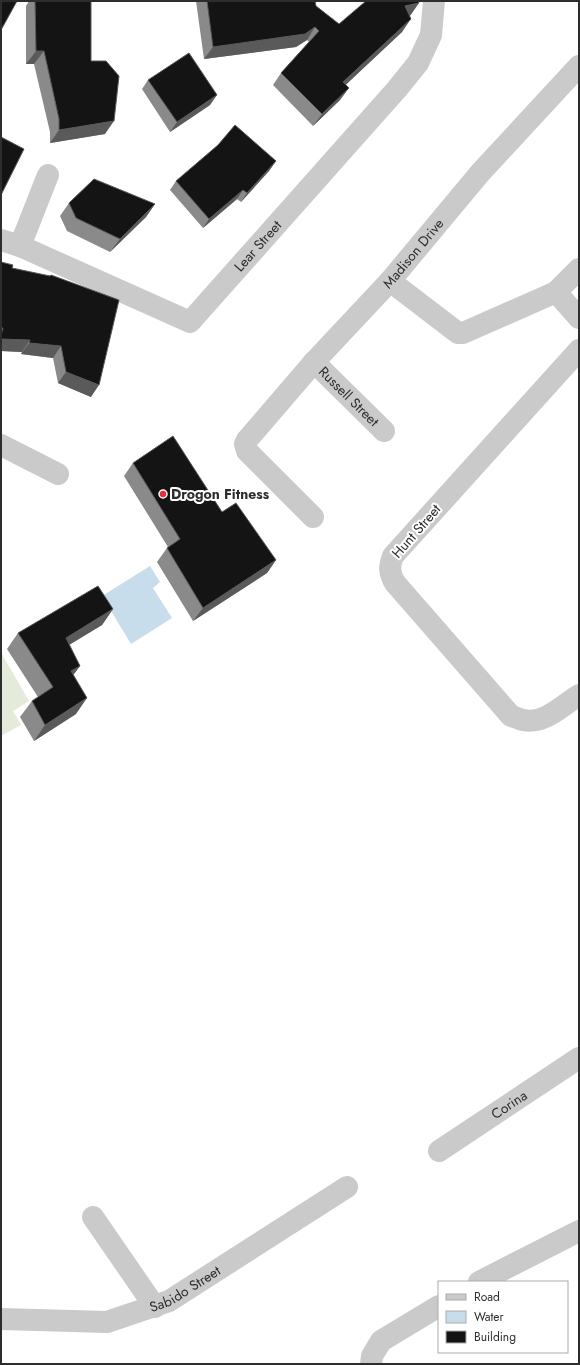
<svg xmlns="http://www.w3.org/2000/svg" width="580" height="1365" viewBox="0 0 580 1365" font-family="Jost,sans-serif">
<rect width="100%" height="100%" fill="#fff"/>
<path fill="#e4ebdb" d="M 2,654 L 29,701 L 13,711 L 21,725 L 1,736 L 1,655 Z"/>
<path fill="#c7ddeb" d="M 150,566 L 160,582 L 153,588 L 172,618 L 131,644 L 102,596 Z"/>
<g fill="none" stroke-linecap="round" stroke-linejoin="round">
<g stroke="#cacaca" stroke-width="22">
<path id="s1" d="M 1,240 L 20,246 L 190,322 L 397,89 L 418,63 L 431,35 L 434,1"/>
<path d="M 20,246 L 48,175"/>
<path d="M 390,281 L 458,333 L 463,333 L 556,292 L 579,269"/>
<path d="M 556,292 L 579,318"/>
<path d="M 579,350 L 393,556 C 389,566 389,573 395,583 L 511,716 C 515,717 519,719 523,720 C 544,725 563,705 579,695"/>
<path id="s2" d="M 314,362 L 384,431"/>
<path d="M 1,445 L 58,474"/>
<path id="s3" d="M 313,517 L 247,451 L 245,444 L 247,440 L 314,362 L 390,281 L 480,173 L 579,66"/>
<path id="s4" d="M 439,1151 L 579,1058"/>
<path d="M 93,1217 L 155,1307"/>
<path d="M 479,1282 L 579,1231"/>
<path id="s5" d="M 1,1319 L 107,1322 L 169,1301 L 347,1187"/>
<path d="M 371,1364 L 372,1356 L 381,1341 L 439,1306"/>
</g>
</g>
<path fill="#8a8a8a" d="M 29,1 L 91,1 L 91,61 L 105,134 L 50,143 L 50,132 L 34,64 L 26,64 L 26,6 Z
M 196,1 L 315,1 L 316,6 L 339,24 L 410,16 L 409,16 L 402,32 L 345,85 L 340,100 L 313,126 L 273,85 L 281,73 L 309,42 L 307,40 L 296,47 L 204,59 Z
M 148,80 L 210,105 L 170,132 L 142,89 Z
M 276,161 L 269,171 L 241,202 L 237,199 L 203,228 L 170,190 L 176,181 Z
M 69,203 L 155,204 L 146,217 L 110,252 L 67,231 L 60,216 Z
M 1,262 L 12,268 L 50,276 L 51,275 L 91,397 L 58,383 L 53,358 L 21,354 L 22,352 L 1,351 Z
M 133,463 L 222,512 L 276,560 L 267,573 L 193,621 L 157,562 L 167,548 L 168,547 L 124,476 Z
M 113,609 L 102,625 L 69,645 L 80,666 L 73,675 L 76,714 L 34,741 L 20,717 L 32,701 L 38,697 L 7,649 L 18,633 Z"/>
<path fill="#5a5a5a" d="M 419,3 L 410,16 L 397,18 L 405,6 Z
M 411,19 L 402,32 L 335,95 L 343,82 Z
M 315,27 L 307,40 L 296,47 L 204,59 L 213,47 Z
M 36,51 L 44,51 L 34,64 L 26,64 Z
M 349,88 L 340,100 L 313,126 L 322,114 Z
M 217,95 L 210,105 L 170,132 L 177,122 Z
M 114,121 L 105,134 L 50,143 L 59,130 Z
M 276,161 L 269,171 L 241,202 L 247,193 Z
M 243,190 L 237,199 L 203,228 L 209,219 Z
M 155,204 L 146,217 L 110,252 L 120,239 Z
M 1,339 L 30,340 L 22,352 L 1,351 Z
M 29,343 L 61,346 L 53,358 L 21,354 Z
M 66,372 L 99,385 L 91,397 L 58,383 Z
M 276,560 L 267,573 L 193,621 L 203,608 Z
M 113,609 L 102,625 L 54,654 L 66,638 Z
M 80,666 L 68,682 L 71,671 Z
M 87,698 L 76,714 L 34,741 L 45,725 Z"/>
<path fill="#141414" stroke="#5a5a5a" d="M 1,1 L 17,1 L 1,30 Z
M 35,1 L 91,1 L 91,61 L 106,61 L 119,76 L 114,121 L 59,130 L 59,119 L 44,51 L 36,51 Z
M 207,1 L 315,1 L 316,6 L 339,24 L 366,1 L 418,1 L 419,3 L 405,6 L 411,19 L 343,82 L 349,88 L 322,114 L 281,73 L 319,31 L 315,27 L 305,34 L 213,47 Z
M 189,53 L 217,95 L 177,122 L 148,80 Z
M 235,125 L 276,161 L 247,193 L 243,190 L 209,219 L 176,181 L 218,145 Z
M 1,137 L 24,149 L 1,195 Z
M 94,179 L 155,204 L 120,239 L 76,218 L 69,203 Z
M 1,262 L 13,265 L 12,268 L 50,276 L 51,275 L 119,300 L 99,385 L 66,372 L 61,346 L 29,343 L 30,340 L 1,339 L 1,335 L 3,328 L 1,328 Z
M 173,436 L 222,512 L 236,503 L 276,560 L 203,608 L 167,548 L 180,539 L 133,463 Z
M 98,586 L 113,609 L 66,638 L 80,666 L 71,671 L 87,698 L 45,725 L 32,701 L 53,687 L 18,633 Z"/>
<circle fill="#e23241" stroke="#fff" stroke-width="1.5" cx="163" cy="494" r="4"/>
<g text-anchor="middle" stroke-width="4" stroke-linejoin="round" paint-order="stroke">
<g font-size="14" fill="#2d2d2d" stroke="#fff">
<text dy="5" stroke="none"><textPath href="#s1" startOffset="308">Lear Street</textPath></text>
<text dy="5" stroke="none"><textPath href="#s3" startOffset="355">Madison Drive</textPath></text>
<text dy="5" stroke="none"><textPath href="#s2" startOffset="49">Russell Street</textPath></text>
<text transform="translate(416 531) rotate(-49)" y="5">Hunt Street</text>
<text dy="5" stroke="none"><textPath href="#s4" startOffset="84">Corina</textPath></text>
<text dy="5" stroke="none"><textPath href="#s5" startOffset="191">Sabido Street</textPath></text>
</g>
<g font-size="14" font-weight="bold" fill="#2d2d2d" stroke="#fff" text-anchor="start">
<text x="171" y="499">Drogon Fitness</text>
</g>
</g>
<rect width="580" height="1365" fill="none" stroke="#2d2d2d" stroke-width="4"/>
<rect x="438" y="1281" width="130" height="72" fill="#ffffff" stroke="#ababab"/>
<rect x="446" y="1294" width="20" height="6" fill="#cacaca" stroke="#ababab"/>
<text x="474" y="1301" font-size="12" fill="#2d2d2d">Road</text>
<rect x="446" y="1311" width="20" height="12" fill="#c7ddeb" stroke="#ababab"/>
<text x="474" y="1321" font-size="12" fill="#2d2d2d">Water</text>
<rect x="446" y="1331" width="20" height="12" fill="#141414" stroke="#ababab"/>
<text x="474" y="1341" font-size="12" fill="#2d2d2d">Building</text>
</svg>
